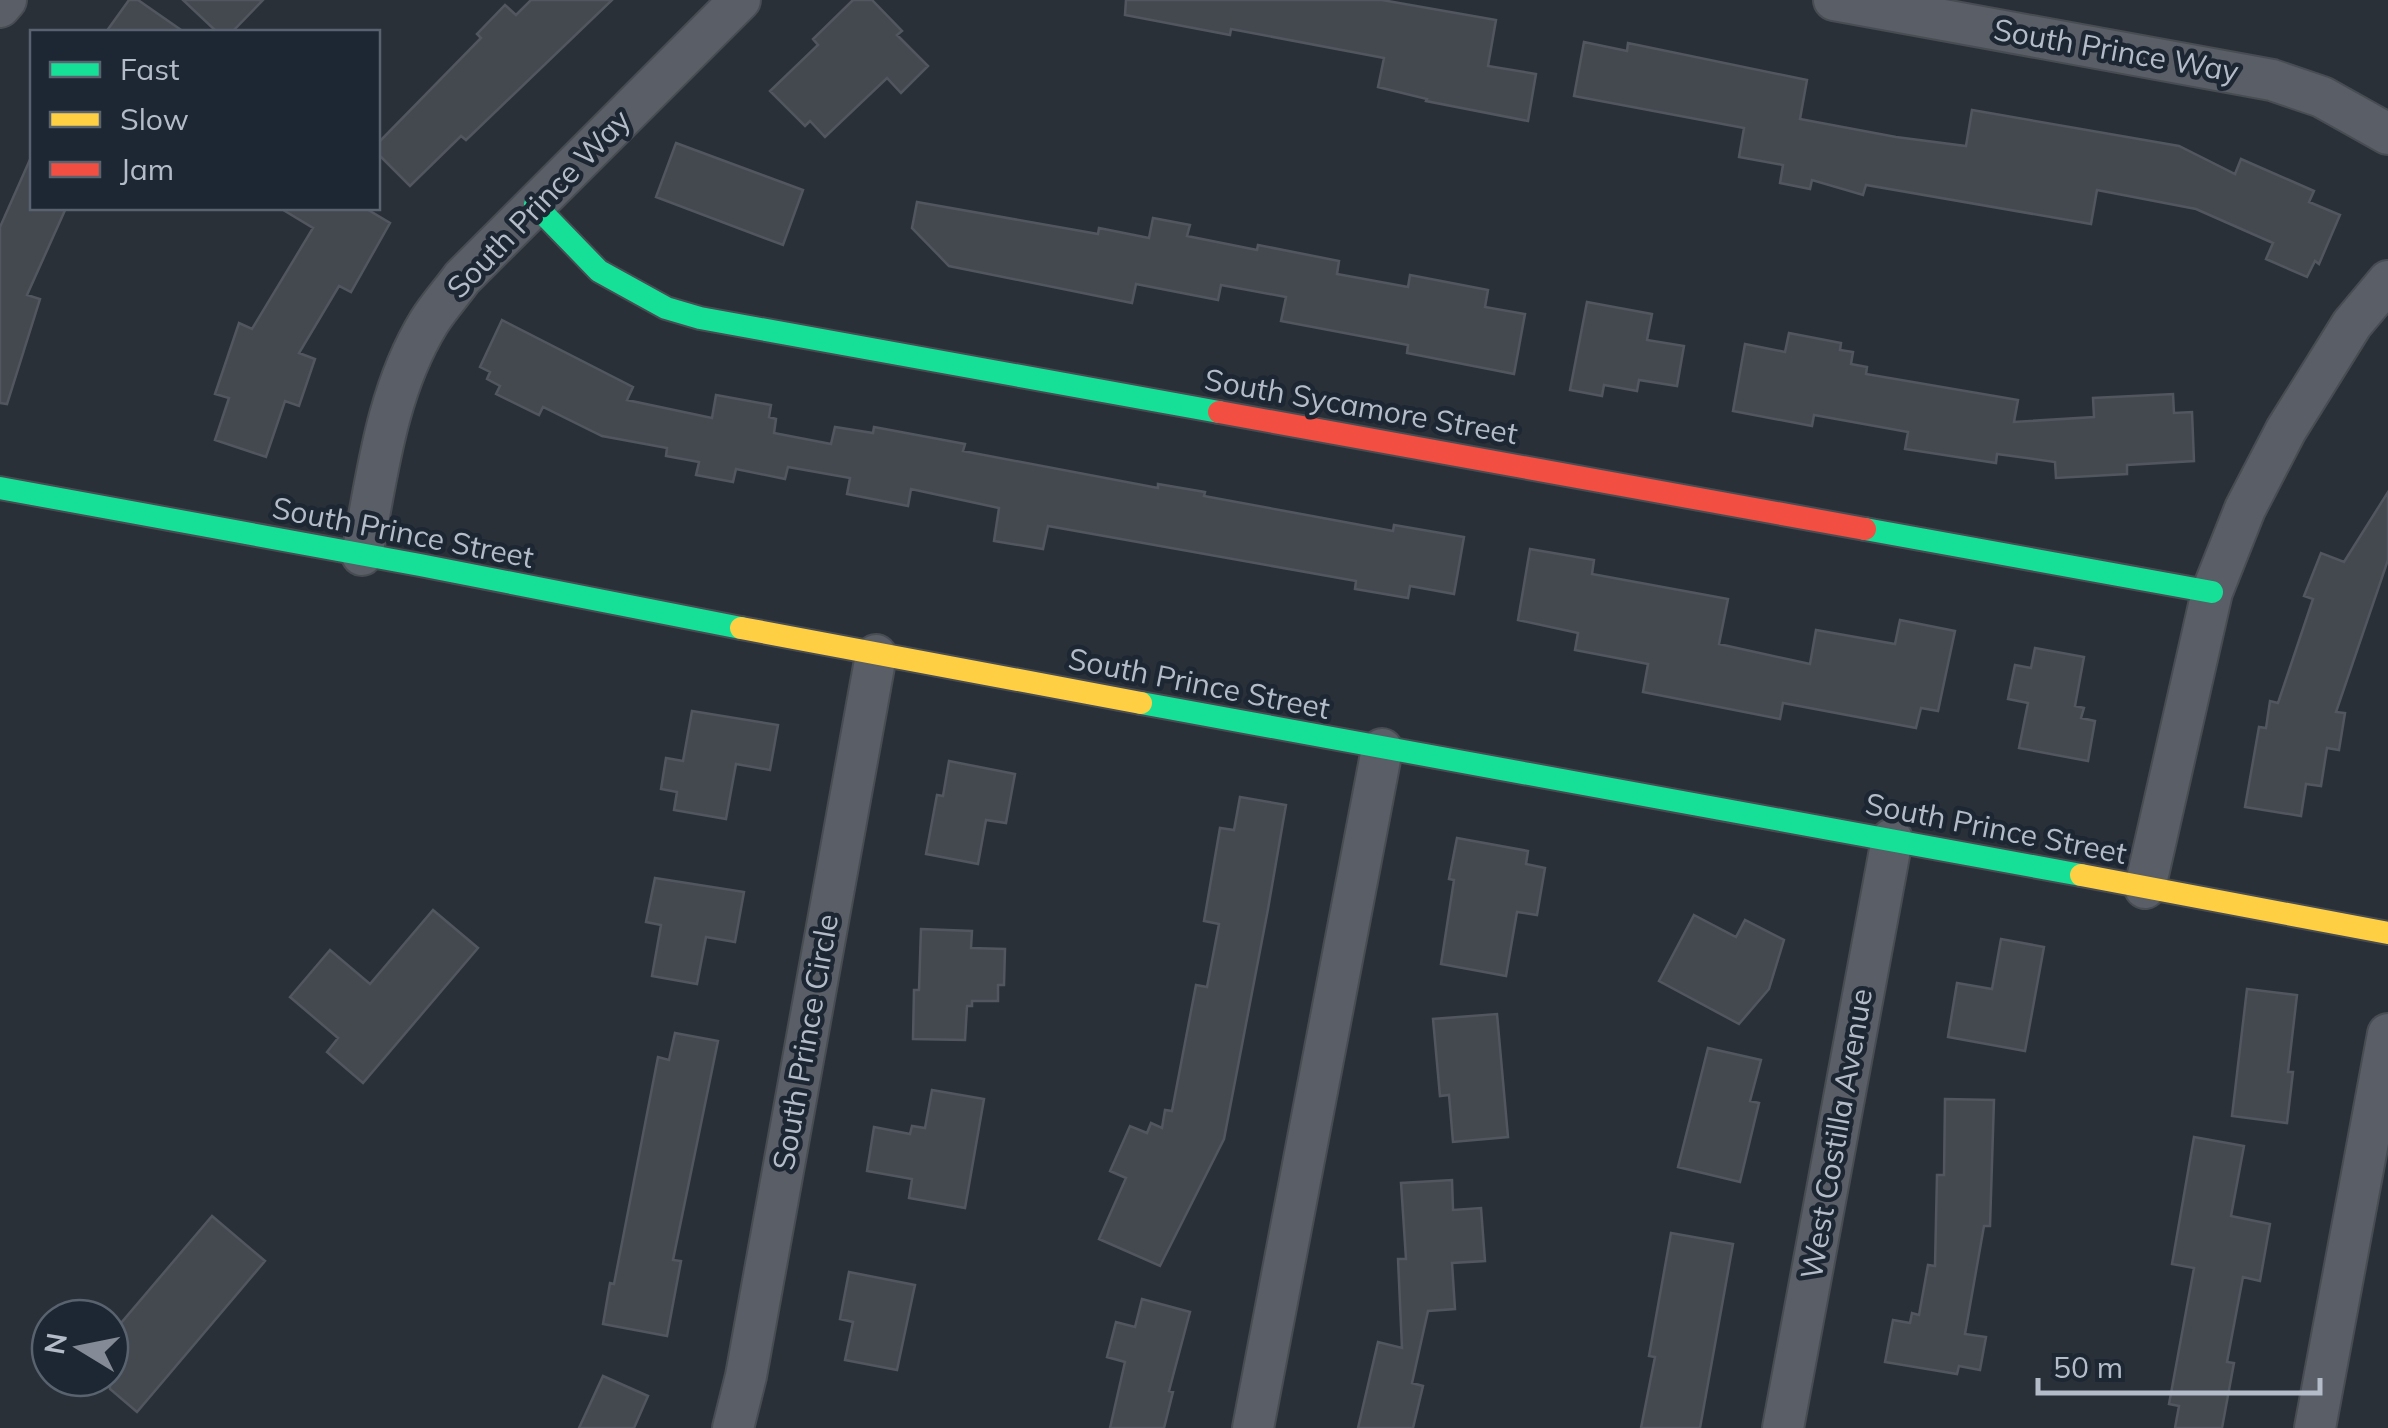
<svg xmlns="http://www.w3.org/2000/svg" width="2388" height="1428" viewBox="0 0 2388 1428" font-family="Mulish,sans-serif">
<rect width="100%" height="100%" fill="#2a3038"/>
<path fill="#444950" stroke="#52575f" stroke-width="2.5" d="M 129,0 L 138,0 L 184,32 L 106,32 Z
M 183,0 L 263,0 L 232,32 L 217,32 Z
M 531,0 L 612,0 L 466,140 L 461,136 L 410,186 L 378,154 L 378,143 L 481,38 L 477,34 L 505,5 L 516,15 Z
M 853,0 L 872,0 L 902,31 L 897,35 L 928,66 L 901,93 L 887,78 L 825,137 L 810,121 L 805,126 L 770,91 L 818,45 L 813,39 Z
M 1126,0 L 1382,0 L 1496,20 L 1488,66 L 1536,74 L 1528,121 L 1426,101 L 1427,99 L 1378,87 L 1384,58 L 1231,29 L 1230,35 L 1125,15 Z
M 1584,42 L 1627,51 L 1628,43 L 1807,80 L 1800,119 L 1896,137 L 1966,146 L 1972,110 L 2179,146 L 2235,174 L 2241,159 L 2314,191 L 2309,202 L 2340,215 L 2319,264 L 2315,261 L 2307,277 L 2266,259 L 2273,243 L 2196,209 L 2097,190 L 2091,224 L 1866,185 L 1863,195 L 1812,180 L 1810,189 L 1780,183 L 1783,165 L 1739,157 L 1744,128 L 1574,96 Z
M 676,143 L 803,190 L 783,245 L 656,197 Z
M 32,155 L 32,208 L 66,208 L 27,295 L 40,299 L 7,404 L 0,403 L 0,227 Z
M 917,202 L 1098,234 L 1099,228 L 1149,238 L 1153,218 L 1190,225 L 1187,236 L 1257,250 L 1258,245 L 1339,261 L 1337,274 L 1408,287 L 1410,275 L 1488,290 L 1485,307 L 1525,314 L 1514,374 L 1407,353 L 1408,345 L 1281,321 L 1286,297 L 1221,285 L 1218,300 L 1136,284 L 1132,303 L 949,266 L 912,228 Z
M 280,208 L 365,208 L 390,223 L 351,292 L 339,286 L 299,353 L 315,359 L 299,406 L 285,401 L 266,457 L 215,440 L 229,398 L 215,394 L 239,323 L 252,329 L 313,228 Z
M 1587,302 L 1652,314 L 1647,340 L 1684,346 L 1677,386 L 1639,380 L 1637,391 L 1604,385 L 1602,396 L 1570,390 Z
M 502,320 L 633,387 L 627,400 L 712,418 L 716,395 L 771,405 L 769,417 L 776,419 L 774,433 L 831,444 L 835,427 L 873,433 L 874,427 L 965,444 L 963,451 L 1158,488 L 1158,484 L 1205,492 L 1204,496 L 1393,531 L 1394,525 L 1464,537 L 1454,594 L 1410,586 L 1408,598 L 1355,589 L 1356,581 L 1048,526 L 1043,549 L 994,541 L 999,508 L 911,489 L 908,506 L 847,494 L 850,478 L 788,467 L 785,479 L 736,469 L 733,482 L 696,475 L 699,462 L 666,456 L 667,448 L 602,436 L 543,407 L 539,415 L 496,394 L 500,386 L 487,379 L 490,372 L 480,367 Z
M 1789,333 L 1841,343 L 1840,350 L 1853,352 L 1851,364 L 1867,367 L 1866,374 L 2018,400 L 2014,422 L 2094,417 L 2093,398 L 2173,394 L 2174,413 L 2192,412 L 2194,461 L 2127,465 L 2127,474 L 2056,478 L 2055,462 L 1997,454 L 1996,463 L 1905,449 L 1908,432 L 1814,415 L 1812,426 L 1733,411 L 1745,344 L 1785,352 Z
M 2388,492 L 2388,560 L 2336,712 L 2345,713 L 2339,750 L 2327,748 L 2321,786 L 2306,784 L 2301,816 L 2245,807 L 2259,727 L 2266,728 L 2270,701 L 2278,703 L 2313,599 L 2304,596 L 2321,553 L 2344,562 Z
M 1530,549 L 1594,560 L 1592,574 L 1728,599 L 1719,644 L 1810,664 L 1816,630 L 1895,644 L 1900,620 L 1955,631 L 1938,711 L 1921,708 L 1916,728 L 1783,703 L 1780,719 L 1643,692 L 1648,664 L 1575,650 L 1578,633 L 1518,620 Z
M 2035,648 L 2084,657 L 2075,706 L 2084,708 L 2081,718 L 2095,721 L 2088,761 L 2019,748 L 2028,703 L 2008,699 L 2015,665 L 2031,668 Z
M 692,711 L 778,725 L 770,770 L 736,764 L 726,819 L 674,810 L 677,792 L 661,789 L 666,758 L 683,761 Z
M 949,761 L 1015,774 L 1006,823 L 986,820 L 978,864 L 926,854 L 937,795 L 943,796 Z
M 1240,797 L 1286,805 L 1268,909 L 1224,1139 L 1160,1266 L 1099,1239 L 1126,1178 L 1110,1171 L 1130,1126 L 1147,1133 L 1151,1123 L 1162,1128 L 1165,1110 L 1172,1111 L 1196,985 L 1207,987 L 1219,924 L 1204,921 L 1220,828 L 1234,830 Z
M 1457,838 L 1528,851 L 1526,864 L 1545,868 L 1537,915 L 1517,912 L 1506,976 L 1441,964 L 1454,880 L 1449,879 Z
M 655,878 L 744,892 L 735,942 L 706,937 L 697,984 L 652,976 L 661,925 L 646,922 Z
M 433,910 L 478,948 L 363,1083 L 327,1052 L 338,1038 L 290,997 L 330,950 L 370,984 Z
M 1694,915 L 1736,937 L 1745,920 L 1784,940 L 1769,989 L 1739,1024 L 1659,981 Z
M 921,929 L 972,931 L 971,948 L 1005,949 L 1004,985 L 998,985 L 998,1001 L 972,1001 L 972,1006 L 967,1006 L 965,1040 L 913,1039 L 914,990 L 919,990 Z
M 2001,939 L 2044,947 L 2025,1051 L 1948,1037 L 1957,983 L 1992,989 Z
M 2247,989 L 2297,995 L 2288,1072 L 2293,1072 L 2287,1123 L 2232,1116 Z
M 1497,1014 L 1508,1137 L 1453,1142 L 1449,1095 L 1440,1096 L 1433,1019 Z
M 675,1033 L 718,1041 L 673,1260 L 681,1261 L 667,1336 L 603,1324 L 610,1283 L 614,1284 L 658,1057 L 669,1060 Z
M 1708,1048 L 1761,1060 L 1750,1101 L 1759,1103 L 1740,1182 L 1678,1167 Z
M 932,1090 L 984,1099 L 965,1208 L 909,1198 L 912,1179 L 867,1171 L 874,1127 L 910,1134 L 912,1126 L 925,1128 Z
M 1945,1099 L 1994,1100 L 1990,1226 L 1984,1226 L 1965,1334 L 1986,1337 L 1980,1370 L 1959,1366 L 1957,1374 L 1885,1362 L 1893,1320 L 1910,1323 L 1912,1313 L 1919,1315 L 1928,1265 L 1935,1266 L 1937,1175 L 1944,1175 Z
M 2194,1137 L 2244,1146 L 2231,1216 L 2270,1224 L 2260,1281 L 2243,1277 L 2227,1362 L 2234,1363 L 2222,1428 L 2175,1428 L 2179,1406 L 2169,1404 L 2194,1268 L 2172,1264 Z
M 1452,1180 L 1453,1210 L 1481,1208 L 1485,1261 L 1452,1263 L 1455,1309 L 1428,1311 L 1412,1383 L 1423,1386 L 1413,1428 L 1358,1428 L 1378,1342 L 1402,1348 L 1398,1259 L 1406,1259 L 1401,1183 Z
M 212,1216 L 265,1261 L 137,1412 L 110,1389 L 110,1336 Z
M 1671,1233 L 1733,1244 L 1700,1428 L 1641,1428 L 1655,1357 L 1649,1356 Z
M 849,1272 L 915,1285 L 897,1370 L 845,1360 L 853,1322 L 840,1319 Z
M 1142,1299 L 1190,1312 L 1169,1391 L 1173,1392 L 1164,1428 L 1110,1428 L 1125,1362 L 1107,1357 L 1116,1322 L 1135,1327 Z
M 603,1376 L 648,1396 L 634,1428 L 579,1428 Z"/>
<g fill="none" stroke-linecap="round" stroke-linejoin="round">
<defs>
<path id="street" d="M 1834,0 L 2272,80 L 2322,97 L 2388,134
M 0,7 L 6,0
M 362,555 C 377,476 386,392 429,322 C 439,306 452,292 462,278 L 740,0
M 2145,888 L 2212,592 L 2245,509 L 2286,430 L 2352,324 L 2388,281
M 733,1428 L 746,1376 L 876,655
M 1253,1428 L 1382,749
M 1783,1428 L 1892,839
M 2315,1428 L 2388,1034"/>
<path id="fast" d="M 535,205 L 599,271 L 666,308 L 700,318 L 1219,412
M 0,488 L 420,565 L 741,628
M 1865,529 L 2212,592
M 1141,703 L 2081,875"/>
<path id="slow" d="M 741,628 L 1141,703
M 2081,875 L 2388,933"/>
<path id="jam" d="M 1219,412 L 1865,529"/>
</defs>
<use href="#street" stroke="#484c53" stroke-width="44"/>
<use href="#fast" stroke="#484c53" stroke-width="26"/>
<use href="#slow" stroke="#484c53" stroke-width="26"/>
<use href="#jam" stroke="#484c53" stroke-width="26"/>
<use href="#street" stroke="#5a5e66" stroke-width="40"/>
<use href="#fast" stroke="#16e098" stroke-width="22"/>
<use href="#slow" stroke="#ffcf43" stroke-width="22"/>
<use href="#jam" stroke="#f24e42" stroke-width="22"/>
</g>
<g text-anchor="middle" stroke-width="9" stroke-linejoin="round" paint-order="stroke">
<g font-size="30" fill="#b4bcc9" stroke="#1d2633">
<text transform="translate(2116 51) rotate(10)" y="10">South Prince Way</text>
<text transform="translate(539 204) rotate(-46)" y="10">South Prince Way</text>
<text transform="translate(1361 407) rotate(10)" y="10">South Sycamore Street</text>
<text transform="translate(403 533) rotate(11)" y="10">South Prince Street</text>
<text transform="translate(1199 684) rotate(11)" y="10">South Prince Street</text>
<text transform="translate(1996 829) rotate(11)" y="10">South Prince Street</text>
<text transform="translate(806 1042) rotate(-80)" y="10">South Prince Circle</text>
<text transform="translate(1837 1134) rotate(-80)" y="10">West Costilla Avenue</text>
</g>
</g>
<rect x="30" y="30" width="350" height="180" fill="#1d2633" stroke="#59626f" stroke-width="2.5"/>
<rect x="50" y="62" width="50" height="15" fill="#16e098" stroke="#59626f" stroke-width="2.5"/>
<text x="120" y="80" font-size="30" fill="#b4bcc9">Fast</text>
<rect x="50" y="112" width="50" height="15" fill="#ffcf43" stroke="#59626f" stroke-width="2.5"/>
<text x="120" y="130" font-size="30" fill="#b4bcc9">Slow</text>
<rect x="50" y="162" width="50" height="15" fill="#f24e42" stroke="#59626f" stroke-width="2.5"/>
<text x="120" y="180" font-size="30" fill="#b4bcc9">Jam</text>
<g transform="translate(80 1348) rotate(280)"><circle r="48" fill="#1d2633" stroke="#59626f" stroke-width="2.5"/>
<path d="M0-8L18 38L0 25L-18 38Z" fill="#848b96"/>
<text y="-15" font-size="28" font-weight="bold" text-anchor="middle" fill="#b4bcc9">N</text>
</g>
<path d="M2038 1378v15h282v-15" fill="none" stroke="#b4bcc9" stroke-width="5"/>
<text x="2053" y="1378" font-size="30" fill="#b4bcc9" stroke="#1d2633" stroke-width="8" paint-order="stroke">50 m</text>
</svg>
